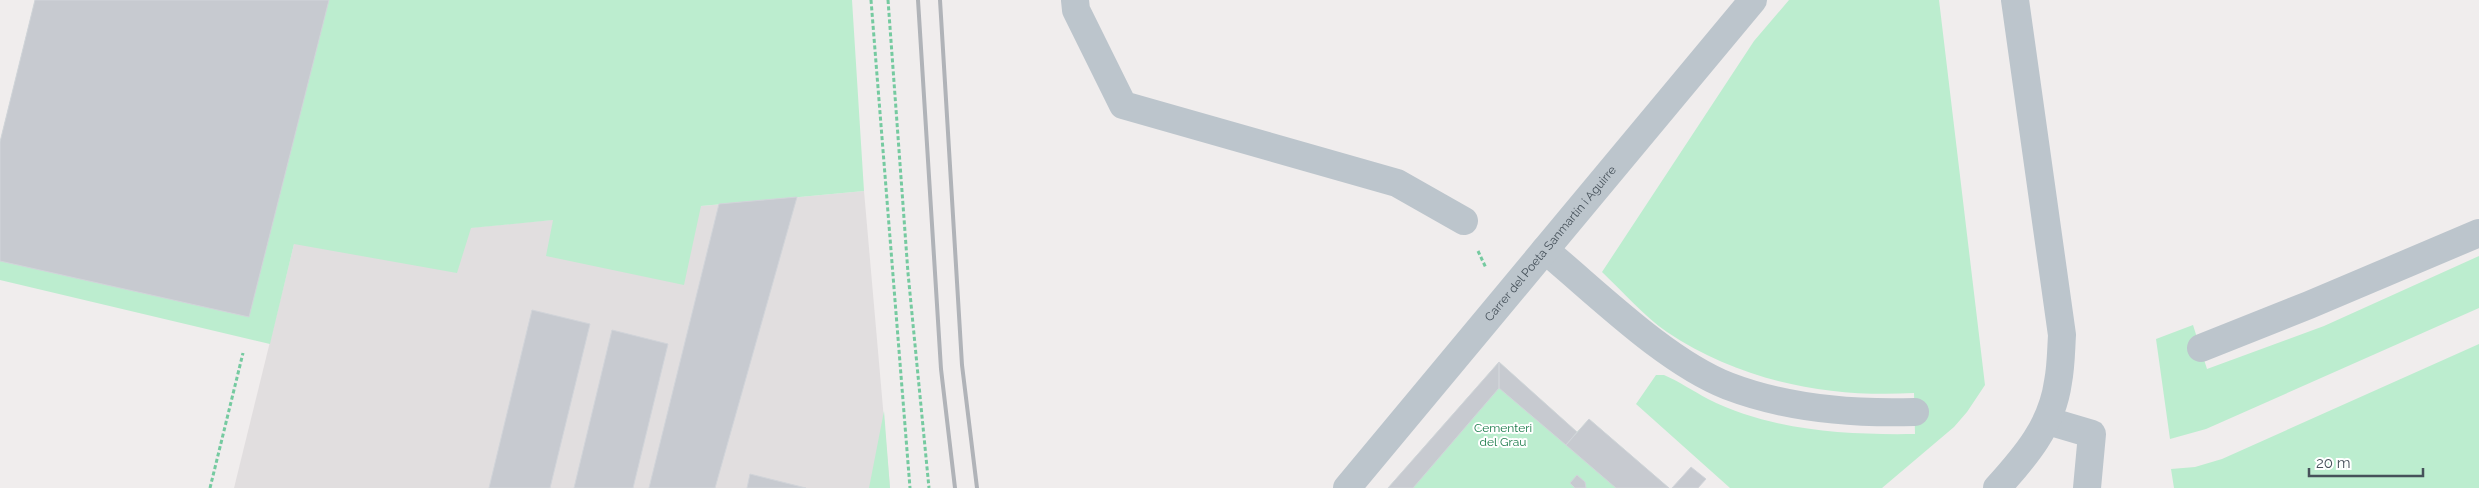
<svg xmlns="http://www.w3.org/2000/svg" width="2479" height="488" viewBox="0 0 2479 488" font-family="Raleway,sans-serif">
<rect width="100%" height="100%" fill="#f0eded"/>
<path fill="#e1dedf" d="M 864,191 L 890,488 L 234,488 L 294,244 Z"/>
<path fill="#bcedcf" d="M 35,0 L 852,0 L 864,191 L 701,206 L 684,285 L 546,256 L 553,220 L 471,228 L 457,273 L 294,244 L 270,344 L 0,280 L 0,142 Z
M 1789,0 L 1939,0 L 1985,385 L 1967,412 L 1954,427 L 1882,488 L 1730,488 L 1636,404 L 1656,375 L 1664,375 C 1680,382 1693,391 1708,399 C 1772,431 1845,435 1915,434 L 1914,393 C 1828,398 1740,381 1667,332 C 1644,316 1623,292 1602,272 L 1754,41 Z
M 2479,256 L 2479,308 L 2206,429 L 2170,439 L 2156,339 L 2193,325 L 2207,369 L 2324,326 Z
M 2479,344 L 2479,488 L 2174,488 L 2171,469 L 2195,467 L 2222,459 Z
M 1499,362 L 1577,432 L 1589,419 L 1669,488 L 1388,488 Z
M 884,411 L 890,488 L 869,488 Z"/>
<path fill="#c7cad0" stroke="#d1d4d9" d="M 35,0 L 329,0 L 249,317 L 0,261 L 0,142 Z
M 797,197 L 715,488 L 649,488 L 719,204 Z
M 532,310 L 590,324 L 550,488 L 489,488 Z
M 612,330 L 668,344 L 633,488 L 574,488 Z
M 1499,362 L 1499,388 L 1413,488 L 1388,488 Z
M 1499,362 L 1577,432 L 1566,445 L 1499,388 Z
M 1589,419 L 1669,488 L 1616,488 L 1566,445 Z
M 1691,467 L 1706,479 L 1698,488 L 1672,488 Z
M 750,474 L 806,488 L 747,488 Z
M 1577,475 L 1585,482 L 1586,488 L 1575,488 L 1570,483 Z"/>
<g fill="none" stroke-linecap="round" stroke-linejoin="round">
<path stroke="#75caa0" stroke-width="3" stroke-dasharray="4 2.5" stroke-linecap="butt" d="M 871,0 L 910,488
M 888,0 L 908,273 L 929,488
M 1478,251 L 1486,268
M 210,488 L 243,353"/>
<g stroke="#bcc5cc" stroke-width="28">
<path d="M 1075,0 L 1076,10 L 1123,105 L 1397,183 L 1464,221"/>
<path d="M 1545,250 C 1598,294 1665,361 1728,386 C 1788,409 1852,414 1915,412"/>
<path d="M 2201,348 L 2309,305 L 2479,233"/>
<path d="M 2048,421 L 2092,434 L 2087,488"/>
<path id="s1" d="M 1347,488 L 1753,0"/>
<path d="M 1997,488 C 2025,457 2052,426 2058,382 C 2061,367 2061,351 2062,335 L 2015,0"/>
</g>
<path stroke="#b0b3b8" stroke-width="4" d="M 918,0 L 941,369 L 955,488
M 940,0 L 962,365 L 977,488"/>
</g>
<g text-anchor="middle" stroke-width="4" stroke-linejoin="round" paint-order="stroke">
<g font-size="12" fill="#46515a" stroke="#fff">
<text dy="4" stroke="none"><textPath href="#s1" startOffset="318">Carrer del Poeta Sanmartín i Aguirre</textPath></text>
</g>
<g font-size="12" fill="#197a48" stroke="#fff">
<text x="1503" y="432">Cementeri<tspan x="1503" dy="14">del Grau</tspan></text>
</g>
</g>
<path d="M2309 468v8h114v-8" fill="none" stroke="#46515a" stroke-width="2.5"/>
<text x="2316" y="468" font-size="15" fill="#46515a" stroke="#ffffff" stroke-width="4" paint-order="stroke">20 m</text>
</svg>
